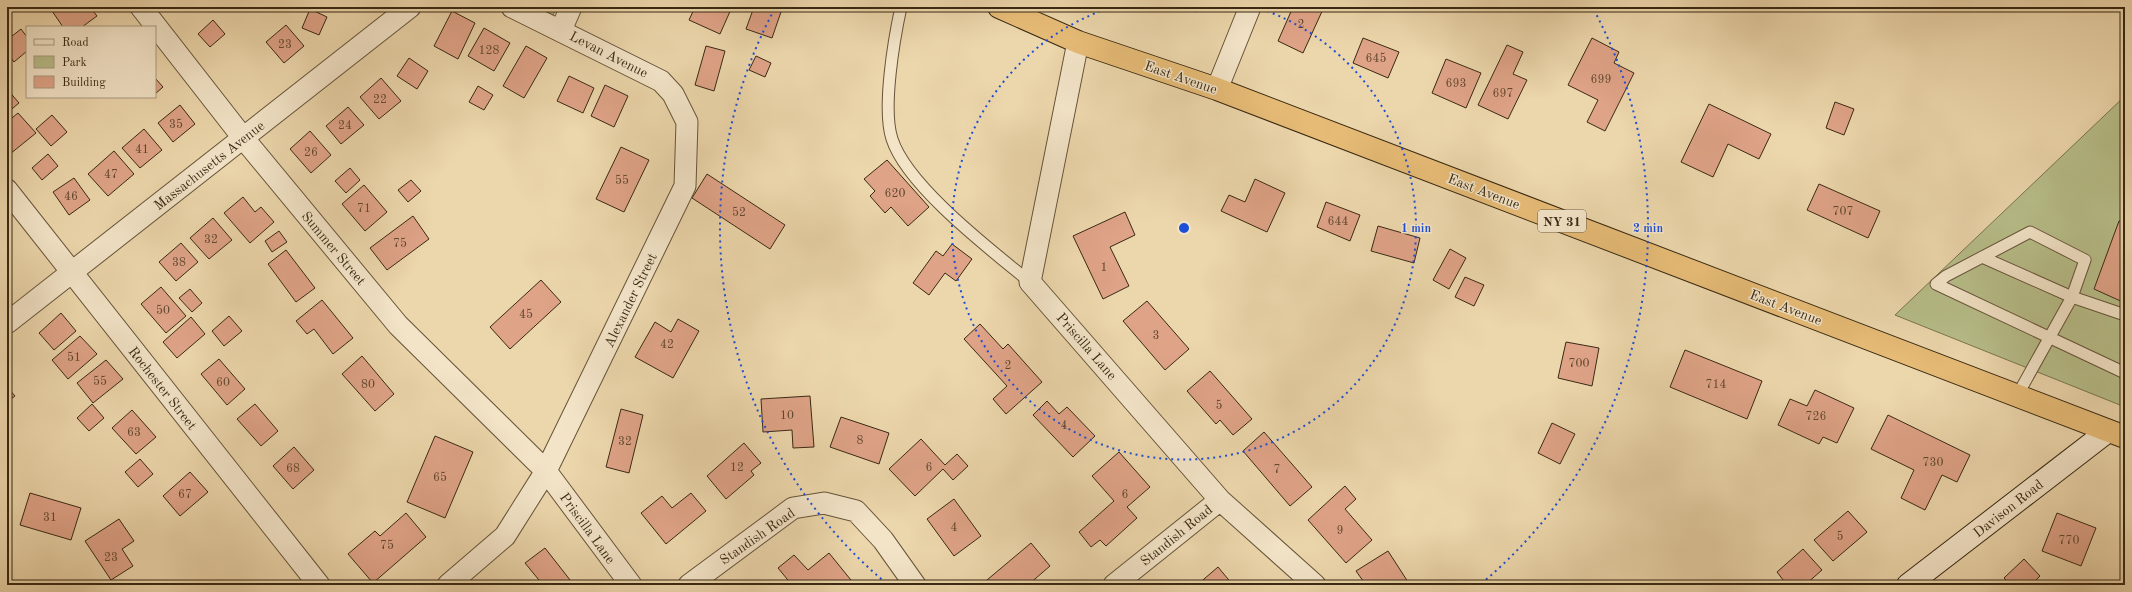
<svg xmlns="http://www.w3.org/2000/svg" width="2132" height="592" viewBox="0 0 2132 592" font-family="'Old Standard TT',serif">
<rect width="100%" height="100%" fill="#ecd6ab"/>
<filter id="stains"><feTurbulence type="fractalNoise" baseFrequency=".005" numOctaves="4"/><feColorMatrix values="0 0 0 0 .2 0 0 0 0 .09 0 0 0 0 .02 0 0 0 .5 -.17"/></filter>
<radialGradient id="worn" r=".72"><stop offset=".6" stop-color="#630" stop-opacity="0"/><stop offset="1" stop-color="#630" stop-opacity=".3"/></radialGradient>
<path fill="#b7be89" stroke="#78744e" d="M 536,7 L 557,7 L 553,15 Z
M 2125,96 L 2125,407 L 1895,315 Z"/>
<path fill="#dfa387" stroke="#392913" d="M 58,7 L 90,7 L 97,16 L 82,27 L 63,27 L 52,11 Z
M 695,7 L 732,7 L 720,34 L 689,20 Z
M 754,7 L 776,7 L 782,9 L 772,38 L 746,29 Z
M 1185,7 L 1198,7 L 1196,12 Z
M 1293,7 L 1324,7 L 1303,53 L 1278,41 Z
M 310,9 L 327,17 L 319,35 L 302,28 Z
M 452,11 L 475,23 L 458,59 L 434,46 Z
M 213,20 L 225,34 L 210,47 L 198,34 Z
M 286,25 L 304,46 L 284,63 L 266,42 Z
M 484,28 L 510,43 L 494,71 L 468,56 Z
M 21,29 L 27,37 L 27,51 L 14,62 L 7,53 L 7,40 Z
M 1363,38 L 1399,52 L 1388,78 L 1353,63 Z
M 1592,38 L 1619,52 L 1614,63 L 1634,73 L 1605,131 L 1587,122 L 1598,100 L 1568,85 Z
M 1507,45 L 1523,52 L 1513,74 L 1527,80 L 1508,119 L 1478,105 Z
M 526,46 L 547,58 L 524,98 L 503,86 Z
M 706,46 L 725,51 L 714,91 L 695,85 Z
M 756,56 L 771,63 L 765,77 L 749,70 Z
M 409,58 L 428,71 L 417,89 L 397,76 Z
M 1446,59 L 1481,73 L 1466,108 L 1432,93 Z
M 569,76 L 594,88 L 583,113 L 557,101 Z
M 155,78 L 163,87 L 155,94 Z
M 381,78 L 401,101 L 379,119 L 360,97 Z
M 605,85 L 628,96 L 614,127 L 591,116 Z
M 478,86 L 493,95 L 484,110 L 469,102 Z
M 7,89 L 19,103 L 7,113 Z
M 1835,102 L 1854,109 L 1844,135 L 1826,128 Z
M 1709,104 L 1771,134 L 1759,159 L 1728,144 L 1713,177 L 1681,162 Z
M 180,105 L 195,124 L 173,142 L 158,123 Z
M 348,107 L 364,125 L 341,144 L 326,126 Z
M 18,113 L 36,133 L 10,154 L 7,151 L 7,122 Z
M 52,115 L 67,132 L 51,146 L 36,129 Z
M 144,129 L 162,150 L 140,168 L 122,148 Z
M 310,131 L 331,155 L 311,173 L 290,149 Z
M 621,147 L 649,160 L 624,212 L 596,199 Z
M 114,151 L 134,174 L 108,196 L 88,174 Z
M 48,154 L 58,166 L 42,180 L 32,168 Z
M 887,160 L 929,207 L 908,226 L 891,207 L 885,213 L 870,196 L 875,191 L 864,179 Z
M 350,168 L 360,180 L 346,193 L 335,181 Z
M 707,174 L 785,225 L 770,249 L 692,198 Z
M 74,178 L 90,200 L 69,215 L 53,192 Z
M 1255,179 L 1285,193 L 1267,232 L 1221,211 L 1229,195 L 1245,202 Z
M 411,180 L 421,191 L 408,202 L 398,190 Z
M 1819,184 L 1880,211 L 1868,238 L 1807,210 Z
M 364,185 L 387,212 L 365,231 L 342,204 Z
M 243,197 L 255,212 L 261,207 L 274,222 L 250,243 L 224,213 Z
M 1326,202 L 1360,215 L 1350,241 L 1317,227 Z
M 1125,212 L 1135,235 L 1110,247 L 1129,286 L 1103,299 L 1073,236 Z
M 413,216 L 429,239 L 387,270 L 370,248 Z
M 213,218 L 232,240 L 209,259 L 190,238 Z
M 2119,221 L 2125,221 L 2125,303 L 2094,289 Z
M 1378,226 L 1420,238 L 1414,263 L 1371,251 Z
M 279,231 L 287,242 L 272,252 L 265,241 Z
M 181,243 L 198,262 L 176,281 L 159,262 Z
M 952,244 L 972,259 L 956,281 L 945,273 L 929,295 L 913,283 L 936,251 L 943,256 Z
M 1450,249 L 1466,258 L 1449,289 L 1433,280 Z
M 286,250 L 315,288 L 296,302 L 268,264 Z
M 1465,277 L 1484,285 L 1474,306 L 1455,297 Z
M 541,280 L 561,302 L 510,349 L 490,327 Z
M 161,287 L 186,316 L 166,333 L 141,304 Z
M 190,289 L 202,303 L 192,312 L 179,298 Z
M 322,300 L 353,338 L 333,354 L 314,329 L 307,334 L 296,321 Z
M 1147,301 L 1189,349 L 1165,370 L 1123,321 Z
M 61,313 L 76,331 L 54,350 L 39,333 Z
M 229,316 L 242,331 L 224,346 L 212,331 Z
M 191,317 L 205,334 L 177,358 L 163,342 Z
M 678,319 L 699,331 L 673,378 L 635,357 L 655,322 L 671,332 Z
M 980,324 L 1003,349 L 1008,344 L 1042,382 L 1006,414 L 993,399 L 1007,386 L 964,339 Z
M 80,336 L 97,354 L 68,379 L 52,360 Z
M 1566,342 L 1599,348 L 1592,386 L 1558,378 Z
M 1685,350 L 1762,381 L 1747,419 L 1670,387 Z
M 362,356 L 394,394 L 375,411 L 342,374 Z
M 219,359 L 245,389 L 227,405 L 201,374 Z
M 106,360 L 123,379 L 93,403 L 77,383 Z
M 1210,371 L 1252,419 L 1233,435 L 1220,420 L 1216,424 L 1187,391 Z
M 7,387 L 15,396 L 7,402 Z
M 1815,390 L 1854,408 L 1837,443 L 1823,437 L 1819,444 L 1778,425 L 1790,399 L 1807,406 Z
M 810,396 L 814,447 L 793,448 L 792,430 L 763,432 L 761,399 Z
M 1047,401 L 1059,414 L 1067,407 L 1095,436 L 1073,457 L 1033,415 Z
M 92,404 L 104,418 L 89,431 L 77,418 Z
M 255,404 L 278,431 L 261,446 L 237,419 Z
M 621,409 L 643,415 L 629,473 L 606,467 Z
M 132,410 L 156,437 L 136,454 L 112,428 Z
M 1888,415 L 1970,455 L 1957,482 L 1942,475 L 1925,510 L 1901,498 L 1914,470 L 1871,449 Z
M 841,417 L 889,433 L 879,464 L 830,447 Z
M 1552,423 L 1575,434 L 1560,464 L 1538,453 Z
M 1264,432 L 1312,487 L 1290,506 L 1243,451 Z
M 435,436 L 473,452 L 445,518 L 407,502 Z
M 921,439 L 945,465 L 957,454 L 968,466 L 953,480 L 943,469 L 915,496 L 889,469 Z
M 744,443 L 761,463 L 751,471 L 754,475 L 726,499 L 707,476 Z
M 294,447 L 314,470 L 293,489 L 273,466 Z
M 1119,452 L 1150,487 L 1127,507 L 1137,518 L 1106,546 L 1100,540 L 1091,547 L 1079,532 L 1114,501 L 1092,476 Z
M 140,459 L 153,474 L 138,487 L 125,472 Z
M 190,472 L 208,492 L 180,516 L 163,496 Z
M 1345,486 L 1356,499 L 1345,509 L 1372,540 L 1346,563 L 1308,520 Z
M 30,493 L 81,508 L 71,540 L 20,525 Z
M 691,493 L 706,511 L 666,544 L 641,513 L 662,496 L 672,508 Z
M 954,499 L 981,536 L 954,556 L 927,519 Z
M 1848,511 L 1867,532 L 1833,561 L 1814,540 Z
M 406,513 L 426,537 L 373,583 L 348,554 L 375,531 L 380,536 Z
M 2057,513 L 2096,528 L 2081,566 L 2042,551 Z
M 119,519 L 134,541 L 122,549 L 133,566 L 111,580 L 85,541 Z
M 1031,543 L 1050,566 L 1028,585 L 981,585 Z
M 545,548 L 574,585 L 543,585 L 525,563 Z
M 1803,549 L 1822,570 L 1805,585 L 1787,585 L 1777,572 Z
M 1388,551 L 1410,585 L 1366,585 L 1356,571 Z
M 829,553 L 855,585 L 792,585 L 778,568 L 794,555 L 808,570 Z
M 2024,559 L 2040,576 L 2031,585 L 2011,585 L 2004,578 Z
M 1218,567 L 1233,585 L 1197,585 Z
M 2125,570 L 2125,580 L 2121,578 Z"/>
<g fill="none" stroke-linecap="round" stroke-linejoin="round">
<defs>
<path id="lane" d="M 901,7 C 894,39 882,109 892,139 C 907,186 991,250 1030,282
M 1982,257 L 2072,297 L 2125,315
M 2017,396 L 2072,297 L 2085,260 L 2030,232 L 1946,276 L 1936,284 L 2125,373"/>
<path id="street" d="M 141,7 L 244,139 L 398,325 L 546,471 L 631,585
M 561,30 L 571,7
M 1078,42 L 1030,282 L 1220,500 L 1315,585
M 1217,89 L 1250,7
M 7,190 L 319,585
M 7,323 L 410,7
M 448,585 L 505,536 L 546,471 L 685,186 L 687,122 L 673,94 L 661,81 L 512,7
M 689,585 L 793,508 L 824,503 L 856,511 L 883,540 L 915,585
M 1114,585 L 1220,500"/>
<path id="secondary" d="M 1908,585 L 2108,431"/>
<path id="highway" d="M 999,7 L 1078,42 L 1217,89 L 2125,437"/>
</defs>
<use href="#lane" stroke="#665439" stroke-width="13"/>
<use href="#street" stroke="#665439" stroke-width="23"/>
<use href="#secondary" stroke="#392913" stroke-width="24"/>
<use href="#highway" stroke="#392913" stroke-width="24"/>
<use href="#lane" stroke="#f3e4c8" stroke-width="11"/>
<use href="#street" stroke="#f3e4c8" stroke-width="21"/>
<use href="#secondary" stroke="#f3e4c8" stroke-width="22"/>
<use href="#highway" stroke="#e6bb76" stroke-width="22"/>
</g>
<g fill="none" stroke="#1d4ed8" stroke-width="2" stroke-dasharray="2 4">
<path d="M1256 7A232 232 0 1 1 1112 7"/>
<path d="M886 583A464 464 0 0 1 774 10M1594 10A464 464 0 0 1 1482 583"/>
</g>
<g text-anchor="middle" stroke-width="3" stroke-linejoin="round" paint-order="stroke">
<g font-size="12" fill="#624830">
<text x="1301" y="28">2</text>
<text x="285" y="48">23</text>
<text x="489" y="54">128</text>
<text x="1376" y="62">645</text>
<text x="1601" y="83">699</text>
<text x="1456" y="87">693</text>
<text x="1503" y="97">697</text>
<text x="380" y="103">22</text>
<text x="176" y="128">35</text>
<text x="345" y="129">24</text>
<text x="142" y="153">41</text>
<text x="311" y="156">26</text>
<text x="111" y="178">47</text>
<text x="622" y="184">55</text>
<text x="895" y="197">620</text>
<text x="71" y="200">46</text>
<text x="364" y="212">71</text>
<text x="1843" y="215">707</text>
<text x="739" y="216">52</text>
<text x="1338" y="225">644</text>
<text x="211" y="243">32</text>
<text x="400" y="247">75</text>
<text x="179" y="266">38</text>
<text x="1104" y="271">1</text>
<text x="163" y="314">50</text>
<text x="526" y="318">45</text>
<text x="1156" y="339">3</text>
<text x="667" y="348">42</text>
<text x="74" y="361">51</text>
<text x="1579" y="367">700</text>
<text x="1008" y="369">2</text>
<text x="100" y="385">55</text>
<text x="223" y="386">60</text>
<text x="368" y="388">80</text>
<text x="1716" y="388">714</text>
<text x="1219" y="409">5</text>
<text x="787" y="419">10</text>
<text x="1816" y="420">726</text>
<text x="1064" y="429">4</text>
<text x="134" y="436">63</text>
<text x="860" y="444">8</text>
<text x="625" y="445">32</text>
<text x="1933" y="466">730</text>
<text x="737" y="471">12</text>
<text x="929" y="471">6</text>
<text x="293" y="472">68</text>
<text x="1277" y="473">7</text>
<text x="440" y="481">65</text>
<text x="185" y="498">67</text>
<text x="1125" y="498">6</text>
<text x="50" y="521">31</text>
<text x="954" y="531">4</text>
<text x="1340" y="534">9</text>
<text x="1840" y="540">5</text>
<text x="2069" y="544">770</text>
<text x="387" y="549">75</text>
<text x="111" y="561">23</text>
</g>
<rect fill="#f3e4c8" stroke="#716149" stroke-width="1" x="1538" y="210" width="48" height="22" rx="3"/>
<g font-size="13" font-weight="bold" fill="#392913">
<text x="1562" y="226">NY 31</text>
</g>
<g font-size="14" fill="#392913" stroke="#f3e4c8">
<text transform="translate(609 54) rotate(27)" y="5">Levan Avenue</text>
<text transform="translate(1181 77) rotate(19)" y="5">East Avenue</text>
<text transform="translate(209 165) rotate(-38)" y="5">Massachusetts Avenue</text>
<text transform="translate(1484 191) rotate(21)" y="5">East Avenue</text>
<text transform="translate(334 248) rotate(50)" y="5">Summer Street</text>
<text transform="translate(630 300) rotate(-64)" y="5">Alexander Street</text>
<text transform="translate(1786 307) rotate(21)" y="5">East Avenue</text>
<text transform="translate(1087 346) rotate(49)" y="5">Priscilla Lane</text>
<text transform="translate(163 388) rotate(52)" y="5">Rochester Street</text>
<text transform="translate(2008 508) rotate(-38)" y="5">Davison Road</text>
<text transform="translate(588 528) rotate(54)" y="5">Priscilla Lane</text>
<text transform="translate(1176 535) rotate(-39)" y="5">Standish Road</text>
<text transform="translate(757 536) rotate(-35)" y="5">Standish Road</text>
</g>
</g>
<circle cx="1184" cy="228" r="6" fill="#1d4ed8" stroke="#f3e4c8" stroke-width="2"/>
<g font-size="12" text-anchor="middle" font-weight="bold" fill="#1d4ed8" stroke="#f3e4c8" stroke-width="3" stroke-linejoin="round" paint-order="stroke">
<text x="1416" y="232">1 min</text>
<text x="1648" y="232">2 min</text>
</g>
<rect width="2132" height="592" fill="none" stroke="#ecd6ab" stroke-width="24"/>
<rect x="8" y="8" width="2116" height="576" fill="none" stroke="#392913" stroke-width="2"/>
<rect x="12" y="12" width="2108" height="568" fill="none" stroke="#392913"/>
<rect x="26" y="26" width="130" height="72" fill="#f3e4c8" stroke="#a99980"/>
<rect x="34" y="39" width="20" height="6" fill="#f3e4c8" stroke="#a99980"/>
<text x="62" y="46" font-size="12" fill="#392913">Road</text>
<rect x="34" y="56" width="20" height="12" fill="#b7be89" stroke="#a99980"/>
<text x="62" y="66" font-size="12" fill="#392913">Park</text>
<rect x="34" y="76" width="20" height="12" fill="#dfa387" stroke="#a99980"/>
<text x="62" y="86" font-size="12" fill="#392913">Building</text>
<rect width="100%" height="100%" filter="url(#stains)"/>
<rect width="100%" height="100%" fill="url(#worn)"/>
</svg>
